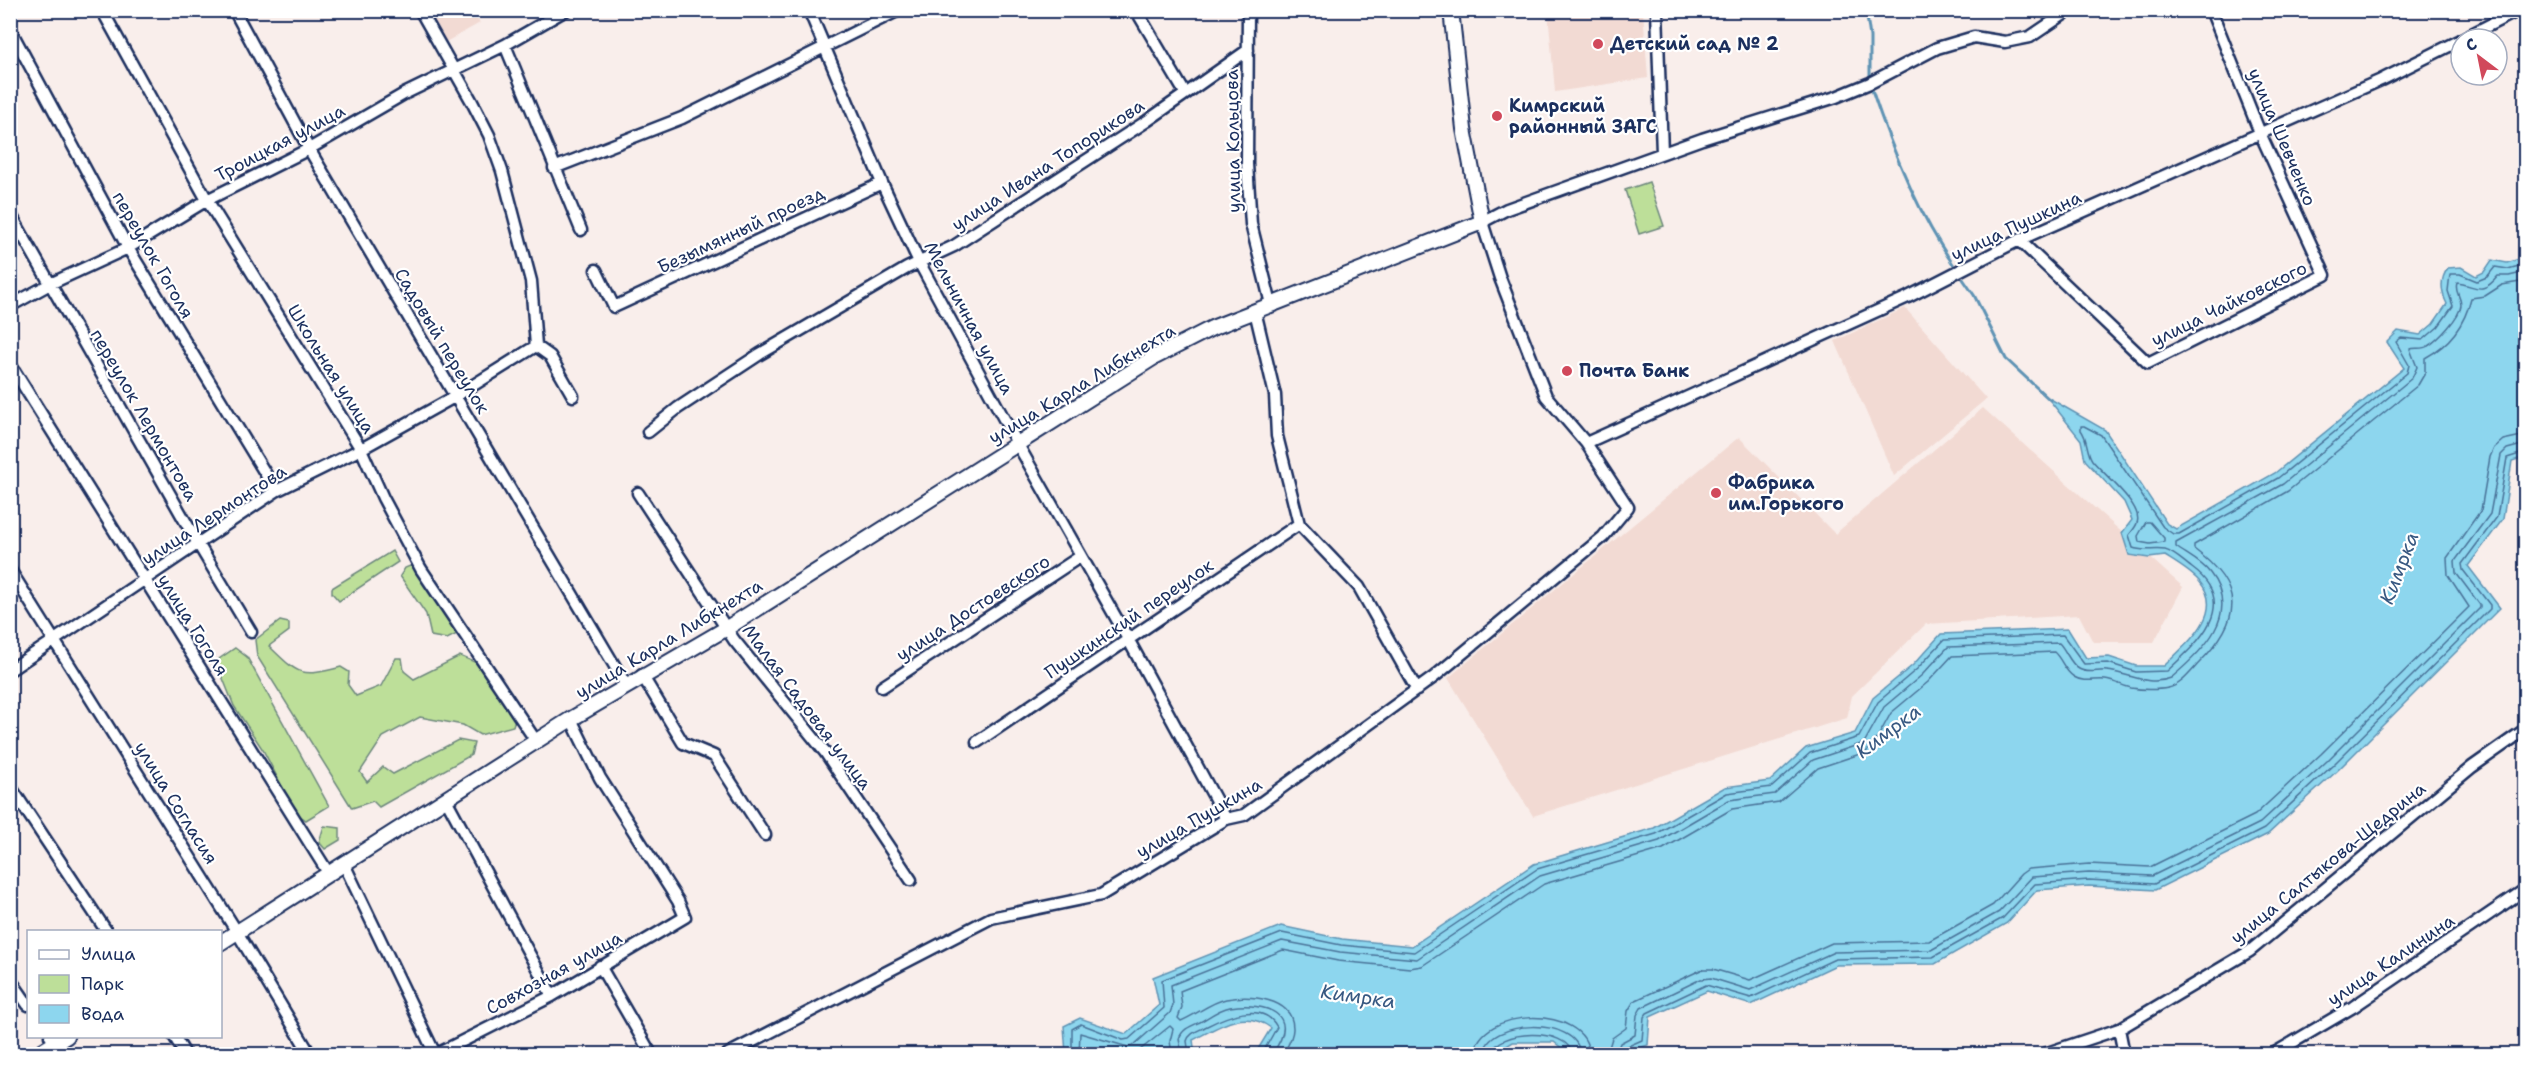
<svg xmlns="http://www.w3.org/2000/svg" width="2536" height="1065" viewBox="0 0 2536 1065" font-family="'Shantell Sans',sans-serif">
<rect width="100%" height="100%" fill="#f9eeeb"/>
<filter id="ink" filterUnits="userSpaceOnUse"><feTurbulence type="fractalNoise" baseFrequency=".0167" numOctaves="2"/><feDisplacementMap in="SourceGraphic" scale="12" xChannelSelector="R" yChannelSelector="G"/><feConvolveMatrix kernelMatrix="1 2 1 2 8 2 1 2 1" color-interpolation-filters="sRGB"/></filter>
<g filter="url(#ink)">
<path fill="#f2dad3" d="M 426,11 L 473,11 L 480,23 L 444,43 Z
M 1548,11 L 1643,11 L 1648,78 L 1555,92 Z
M 1905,308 L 1986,399 L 1894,476 L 1835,341 Z
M 1983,408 L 2183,587 L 2154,642 L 2093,642 L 2079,615 L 1926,624 L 1852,696 L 1847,718 L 1533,816 L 1448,678 L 1739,437 L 1835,534 Z"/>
<path fill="#bddf99" stroke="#6c877c" stroke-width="1.5" d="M 1649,182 L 1664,226 L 1639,234 L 1625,190 Z
M 392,551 L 398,562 L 339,601 L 332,593 L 332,588 Z
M 415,564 L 459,633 L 447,639 L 431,636 L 426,614 L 400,576 L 405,568 Z
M 280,621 L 289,623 L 289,631 L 269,646 C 299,675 300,678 341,667 L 349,672 L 348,685 L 356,696 L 381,686 L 396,658 L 402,658 L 404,671 L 414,679 L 460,656 L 477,663 L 516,716 L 513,726 L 480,735 L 463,725 L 420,717 L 383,737 L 360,772 L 367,782 L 383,767 L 393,774 L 458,740 L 474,743 L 471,755 L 379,807 L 373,801 L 352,808 L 257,656 L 255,640 Z
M 235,648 L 247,657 L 329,806 L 306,820 L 296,813 L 263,750 L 234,706 L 216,661 Z
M 324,826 L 340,828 L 340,840 L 325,849 L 319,842 Z"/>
<path fill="#8dd6ee" stroke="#5f93b4" stroke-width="1.5" d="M 2525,257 L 2525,457 L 2512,461 L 2503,519 L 2468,566 L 2500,608 L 2337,771 L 2268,834 L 2155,890 L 2089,886 L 2037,890 L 2007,923 L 1935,964 L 1836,965 L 1751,1005 L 1707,991 L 1650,1017 L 1648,1045 L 1623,1054 L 1569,1054 L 1554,1042 L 1513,1042 L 1494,1054 L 1255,1054 L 1271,1028 C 1244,1008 1218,1027 1193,1040 L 1195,1054 L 1066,1054 L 1064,1026 L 1080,1018 L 1126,1034 L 1159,1005 L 1153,977 L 1281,926 L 1342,939 L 1412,946 L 1534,864 L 1654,828 L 1725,787 L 1770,781 L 1806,748 L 1855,733 L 1873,698 L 1913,665 L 1941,634 L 2068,629 L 2086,658 L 2109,657 L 2136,666 L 2164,666 C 2186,644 2227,613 2199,581 C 2190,571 2176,563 2165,556 L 2149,558 L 2129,555 L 2122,533 L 2132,520 L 2124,502 L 2085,460 L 2081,440 L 2047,397 L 2105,430 L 2167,524 L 2176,529 L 2275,473 L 2404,368 L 2387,342 L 2398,331 L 2420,335 L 2433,324 L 2447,304 C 2441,292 2439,280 2448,268 L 2461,267 L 2476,276 L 2484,272 L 2492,260 L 2507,263 Z"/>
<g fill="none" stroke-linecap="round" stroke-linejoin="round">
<path stroke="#497298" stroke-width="1.5" d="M 2146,522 L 2150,522 L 2164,538 L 2164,542 L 2150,544 L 2139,542 L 2138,536 Z
M 1072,1054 L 1072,1029 L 1081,1024 L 1123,1040 L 1129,1039 L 1164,1008 L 1162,980 L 1282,933 L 1341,945 L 1414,952 L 1537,869 L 1656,834 L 1727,793 L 1772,787 L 1810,753 L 1859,737 L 1878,702 L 1917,669 L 1944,640 L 2063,635 L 2084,664 L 2108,663 L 2136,672 L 2167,671 C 2199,642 2241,604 2192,568 C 2185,563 2174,552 2165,550 C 2154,548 2144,552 2133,548 L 2129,535 C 2132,531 2136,527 2137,523 C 2144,506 2102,473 2092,460 C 2086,451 2088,439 2081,430 L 2081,426 L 2084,426 L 2101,435 L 2163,527 L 2173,534 L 2179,534 L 2278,478 L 2407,373 L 2409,365 L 2396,342 L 2401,338 L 2423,340 L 2438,327 L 2453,306 L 2448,291 L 2450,274 L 2460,274 L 2477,281 L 2487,277 L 2495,267 L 2508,269 L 2526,264
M 1079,1054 L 1080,1033 L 1128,1047 L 1135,1044 L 1170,1013 L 1173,1005 L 1171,985 L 1282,941 L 1340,952 L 1417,959 L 1540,876 L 1659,841 L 1729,800 L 1775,794 L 1813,760 L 1864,743 L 1884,707 L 1922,675 L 1948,647 L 2059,643 C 2066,650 2070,664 2079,669 C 2087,674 2098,670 2107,671 C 2128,673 2148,687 2171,678 C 2203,651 2242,614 2210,573 C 2202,562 2187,555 2176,547 L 2176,543 L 2283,484 L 2412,378 L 2417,367 L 2410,349 C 2416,347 2422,350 2428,346 C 2438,340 2460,317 2461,305 C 2461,296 2454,292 2457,283 C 2476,285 2481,297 2498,276 L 2509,276 L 2526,272
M 1135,1054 L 1170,1026 L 1173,1029 L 1170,1041 L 1172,1054
M 1182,1054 L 1179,1039 C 1182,1029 1191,1026 1200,1022 C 1209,1017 1219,1009 1230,1007 C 1266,1002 1302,1013 1272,1054
M 1189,1054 L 1187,1041 C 1189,1033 1198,1031 1205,1027 C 1224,1017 1263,1000 1277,1027 L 1262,1054
M 1283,1054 C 1287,1047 1293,1038 1293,1029 C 1294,997 1249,995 1226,999 C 1211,1002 1196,1015 1181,1021 L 1178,1018 L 1182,1007 L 1180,991 L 1283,950 L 1338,961 L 1410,968 L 1422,966 L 1544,884 L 1663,849 L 1732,809 L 1779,802 L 1818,768 L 1866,752 L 1874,744 L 1891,713 L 1928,682 L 1952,656 L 2054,652 C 2062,659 2064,671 2074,677 C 2084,683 2094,679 2105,680 C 2114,681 2123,686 2131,688 C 2142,690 2158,690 2168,688 C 2181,686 2191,671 2200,662 C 2242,619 2245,587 2194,549 L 2194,545 L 2288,491 L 2418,385 L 2425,373 L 2425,358 C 2449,345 2465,324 2471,298 L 2485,296 L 2502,285 L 2526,281
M 1475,1054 C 1477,1007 1587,1004 1589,1054
M 1484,1054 C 1486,1019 1578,1016 1580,1054
M 1492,1054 C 1495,1029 1568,1027 1572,1054
M 1607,1054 L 1612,1038 L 1626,1028 L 1628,1011 L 1634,1001 L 1703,969 L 1713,969 L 1750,980 L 1832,943 L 1929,941 L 1993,905 L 2021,874 L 2028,869 L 2089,864 L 2150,867 L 2255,815 L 2321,754 L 2469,607 L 2448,575 L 2447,558 L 2481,510 L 2490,457 L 2494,448 L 2503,440 L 2526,435
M 1616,1054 L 1620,1043 L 1635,1035 L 1637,1015 L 1641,1008 L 1701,979 L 1711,978 L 1750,990 L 1834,952 L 1931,950 L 1999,912 L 2032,877 L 2089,873 L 2152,876 L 2260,823 L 2327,761 L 2480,608 L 2480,605 L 2456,573 L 2455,561 L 2490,514 L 2501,455 L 2507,449 L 2526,444
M 1624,1054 L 1626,1047 L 1642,1040 L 1644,1017 L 1647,1013 L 1706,985 L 1751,998 L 1835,959 L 1933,957 L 2003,918 L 2035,884 L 2089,880 L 2154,884 L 2264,829 L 2332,766 L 2490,609 L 2490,605 L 2463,570 L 2462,564 L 2497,517 L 2507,458 L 2526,452"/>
<path stroke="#5f93b4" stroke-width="3" d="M 1866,10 L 1870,37 L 1870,80
M 1871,87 C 1891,147 1917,212 1953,264
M 1963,279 L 1974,295 L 2006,359 L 2050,400"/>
<defs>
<path id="minor" d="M 102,10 L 207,200 L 361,449 L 383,498 L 421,569 L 536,741
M 234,10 L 309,149 L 626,685
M 420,10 L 471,100 L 489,135 L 502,171 L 531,281 L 536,346 L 550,356 L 573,396
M 809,10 L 882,183 L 919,262 L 1017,443 L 1128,639 L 1226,819
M 1136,10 L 1185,93
M 1248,10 L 1247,164 L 1251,224 L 1271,304
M 1657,10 L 1662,153
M 10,29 L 128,248 L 276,491
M 2462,39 L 2519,10
M 505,45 L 581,230
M 554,168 L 682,118 L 899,10
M 10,213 L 197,542 L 251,632
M 2019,240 L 2148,363 L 2325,275 L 2260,133 L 2211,10
M 596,270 L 614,307 L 882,183
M 10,306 L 50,284 L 128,248 L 207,200 L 309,149 L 404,94 L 505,45 L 566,10
M 1255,311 L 1275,395 L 1277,436 L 1299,524 L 1359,587 L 1417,690
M 10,364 L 329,874
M 648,432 L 678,408 L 760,354 L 907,268 L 954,246 L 1147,121 L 1248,50
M 1586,443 L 1908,297 L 2019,240 L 2381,80 L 2461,40
M 638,493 L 734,640 L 825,752 L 911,880
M 10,570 L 237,932 L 310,1054
M 10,670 L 276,491 L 361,449 L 456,396 L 536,346
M 642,675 L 683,743 L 714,756 L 765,835
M 882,687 L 1081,556
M 977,742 L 1299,524
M 10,786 L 107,932
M 446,799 L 552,996
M 344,864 L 435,1054
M 600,966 L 651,1054
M 10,979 L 28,1005
M 2119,1029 L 2124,1054
M 50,1036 L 62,1054
M 174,1036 L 185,1054
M 437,1054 L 552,996 L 685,917 L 678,901 L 600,778 L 571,719
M 728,1054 L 991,918 L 1101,895 L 1226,819 L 1244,815 L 1434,677 L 1603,537 L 1628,507 L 1586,443 L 1546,396 L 1500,278 L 1482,222 L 1507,209 L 1702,139 L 1836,97 L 1870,83 L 1937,48 L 1974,37 L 2005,42 L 2030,37 L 2070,10
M 2044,1054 L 2119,1029 L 2250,951 L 2472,767 L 2526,729
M 2273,1054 L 2353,1007 L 2526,889"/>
<path id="tertiary" d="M 220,943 L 571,719 L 727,628 L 1153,358 L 1212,328 L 1482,222 L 1464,129 L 1451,10
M 37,1054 L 67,1036"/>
</defs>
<use href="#minor" stroke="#1b2f5e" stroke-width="15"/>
<use href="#tertiary" stroke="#1b2f5e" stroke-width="18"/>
<use href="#minor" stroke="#fff" stroke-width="10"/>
<use href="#tertiary" stroke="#fff" stroke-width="14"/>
</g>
</g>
<g fill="#d1495b" stroke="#fff" stroke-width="2">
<circle cx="1598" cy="44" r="6"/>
<circle cx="1497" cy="116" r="6"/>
<circle cx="1567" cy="371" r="6"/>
<circle cx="1716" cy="493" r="6"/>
</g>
<g text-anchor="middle" stroke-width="4.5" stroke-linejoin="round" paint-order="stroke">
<g font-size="18" font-weight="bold" fill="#1b2f5e" stroke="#fff" text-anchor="start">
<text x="1610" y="50">Детский сад № 2</text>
<text x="1509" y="112">Кимрский<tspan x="1509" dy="21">районный ЗАГС</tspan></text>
<text x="1579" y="377">Почта Банк</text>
<text x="1728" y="489">Фабрика<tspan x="1728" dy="21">им.Горького</tspan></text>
</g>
<g font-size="18" fill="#1b2f5e" stroke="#fff">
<text transform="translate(2282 137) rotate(67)" y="6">улица Шевченко</text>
<text transform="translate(1233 141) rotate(-91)" y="6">улица Кольцова</text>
<text transform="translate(280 143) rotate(-28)" y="6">Троицкая улица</text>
<text transform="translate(1048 165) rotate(-33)" y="6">улица Ивана Топорикова</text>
<text transform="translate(2016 226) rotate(-25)" y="6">улица Пушкина</text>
<text transform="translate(741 230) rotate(-25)" y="6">Безымянный проезд</text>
<text transform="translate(153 255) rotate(60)" y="6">переулок Гоголя</text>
<text transform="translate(2229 304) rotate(-26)" y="6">улица Чайковского</text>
<text transform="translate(969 318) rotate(62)" y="6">Мельничная улица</text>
<text transform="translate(442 341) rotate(59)" y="6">Садовый переулок</text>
<text transform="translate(331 369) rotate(58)" y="6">Школьная улица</text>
<text transform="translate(1082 384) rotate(-31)" y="6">улица Карла Либкнехта</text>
<text transform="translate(144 415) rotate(60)" y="6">переулок Лермонтова</text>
<text transform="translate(214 515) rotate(-33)" y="6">улица Лермонтова</text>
<text transform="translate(973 608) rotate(-33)" y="6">улица Достоевского</text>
<text transform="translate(1129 619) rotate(-34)" y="6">Пушкинский переулок</text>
<text transform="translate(193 625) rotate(58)" y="6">улица Гоголя</text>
<text transform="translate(669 639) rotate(-31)" y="6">улица Карла Либкнехта</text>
<text transform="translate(807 707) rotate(53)" y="6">Малая Садовая улица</text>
<text transform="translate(176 803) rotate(58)" y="6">улица Согласия</text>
<text transform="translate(1199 818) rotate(-30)" y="6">улица Пушкина</text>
<text transform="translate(2328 863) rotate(-39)" y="6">улица Салтыкова-Щедрина</text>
<text transform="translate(2391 960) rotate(-34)" y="6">улица Калинина</text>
<text transform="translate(554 973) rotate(-29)" y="6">Совхозная улица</text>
</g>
<g font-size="20" font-style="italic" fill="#385982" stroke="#fff">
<text transform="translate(2399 568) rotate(-69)" y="7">Кимрка</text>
<text transform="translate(1888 731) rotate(-37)" y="7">Кимрка</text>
<text transform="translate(1358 996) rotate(8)" y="7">Кимрка</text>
</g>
</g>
<rect width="2536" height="1065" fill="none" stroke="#fff" stroke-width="36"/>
<rect x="18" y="18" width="2500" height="1029" fill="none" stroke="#1b2f5e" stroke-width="2" filter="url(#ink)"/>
<rect x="27" y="930" width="195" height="108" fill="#ffffff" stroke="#a4acbf" stroke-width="1.5"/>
<rect x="39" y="950" width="30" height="9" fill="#ffffff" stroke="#a4acbf" stroke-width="1.5"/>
<text x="81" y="960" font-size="18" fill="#1b2f5e">Улица</text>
<rect x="39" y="975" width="30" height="18" fill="#bddf99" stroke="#a4acbf" stroke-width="1.5"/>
<text x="81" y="990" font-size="18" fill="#1b2f5e">Парк</text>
<rect x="39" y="1005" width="30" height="18" fill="#8dd6ee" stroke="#a4acbf" stroke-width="1.5"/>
<text x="81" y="1020" font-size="18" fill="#1b2f5e">Вода</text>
<g transform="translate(2479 57) rotate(328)"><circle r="28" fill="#ffffff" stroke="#a4acbf" stroke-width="1.5"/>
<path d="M0-4.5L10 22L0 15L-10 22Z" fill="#d1495b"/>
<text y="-9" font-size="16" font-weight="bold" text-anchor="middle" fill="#1b2f5e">С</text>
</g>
</svg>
